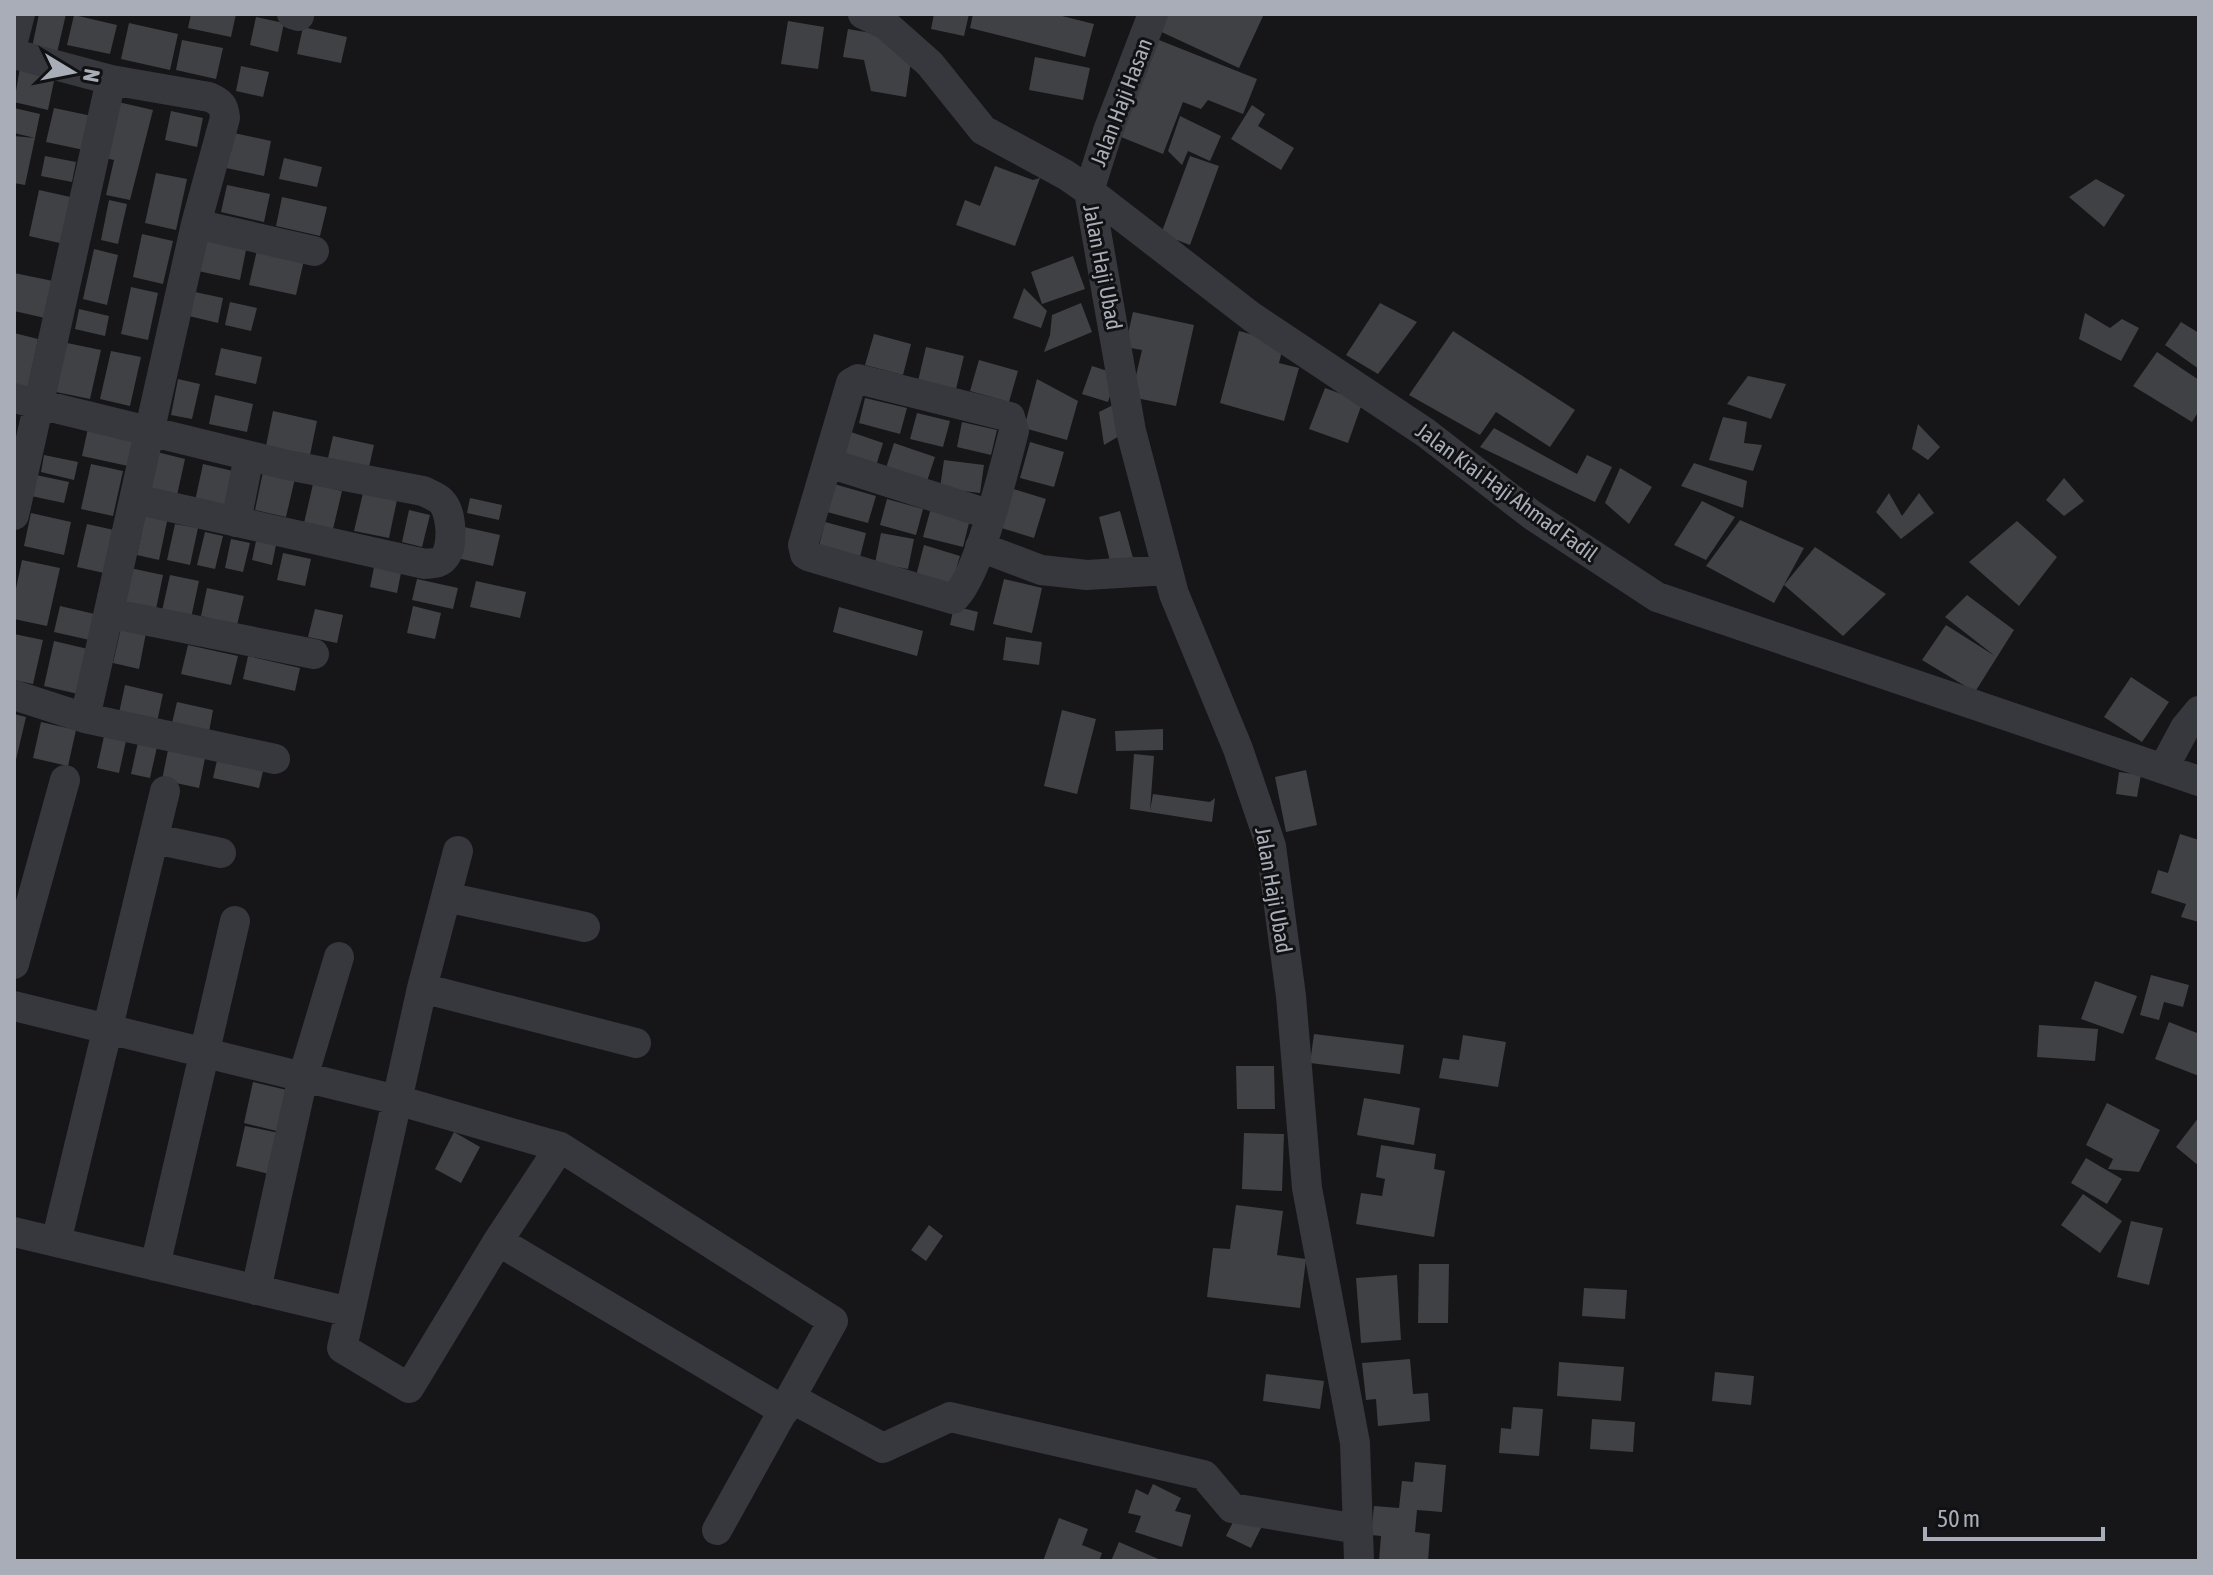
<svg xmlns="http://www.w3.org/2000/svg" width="2213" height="1575" viewBox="0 0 2213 1575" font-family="'Asap Condensed',sans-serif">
<rect width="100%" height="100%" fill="#161618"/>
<path fill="#404145" d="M 39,14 L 66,14 L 56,57 L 31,52 Z
M 191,14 L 236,14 L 231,37 L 188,28 Z
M 934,14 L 969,14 L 964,36 L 931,29 Z
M 973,14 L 1054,14 L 1094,24 L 1085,57 L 970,28 Z
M 1159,14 L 1264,14 L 1239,68 L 1153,28 Z
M 74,15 L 117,25 L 110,54 L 67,45 Z
M 256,17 L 284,23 L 278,52 L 250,45 Z
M 788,21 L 824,27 L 818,69 L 781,64 Z
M 129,23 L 178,34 L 170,70 L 121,59 Z
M 303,27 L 347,37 L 341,63 L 297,54 Z
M 848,29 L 889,36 L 911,61 L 906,97 L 871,91 L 864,60 L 843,57 Z
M 182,40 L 223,48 L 216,79 L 176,70 Z
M 1159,40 L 1257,79 L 1243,114 L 1208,100 L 1201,109 L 1183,102 L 1163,154 L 1121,137 Z
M 1035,57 L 1090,68 L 1083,100 L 1029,90 Z
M 241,66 L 269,72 L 263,97 L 236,91 Z
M 20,68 L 55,76 L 48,110 L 14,102 Z
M 118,102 L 153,110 L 130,200 L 106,195 L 114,160 L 105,158 Z
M 1252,105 L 1265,114 L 1258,126 L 1294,148 L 1281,170 L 1231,139 Z
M 14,108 L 40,114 L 35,138 L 14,133 Z
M 54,108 L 92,116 L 84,150 L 46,142 Z
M 171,111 L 203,118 L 197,147 L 165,140 Z
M 1180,116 L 1221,136 L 1210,161 L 1188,151 L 1182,165 L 1168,151 Z
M 234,133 L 271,141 L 264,176 L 226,168 Z
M 14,136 L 35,138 L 25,185 L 14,183 Z
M 45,156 L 76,162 L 72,182 L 41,176 Z
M 1190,156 L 1219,166 L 1190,245 L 1161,234 Z
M 284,158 L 322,167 L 317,187 L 279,179 Z
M 995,166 L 1033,180 L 1040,178 L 1015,246 L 956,225 L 965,200 L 980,206 Z
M 156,173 L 187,179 L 176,230 L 145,223 Z
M 2096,179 L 2125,195 L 2104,227 L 2069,197 Z
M 227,185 L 270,194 L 264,222 L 221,212 Z
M 39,190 L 75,198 L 64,244 L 29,236 Z
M 282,197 L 327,207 L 320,236 L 276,226 Z
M 109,200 L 127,204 L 118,244 L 101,240 Z
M 142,234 L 173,241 L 163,284 L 133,277 Z
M 205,236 L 247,245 L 240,280 L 198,271 Z
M 94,249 L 118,255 L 107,305 L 83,299 Z
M 257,250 L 304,260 L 296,295 L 249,285 Z
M 1073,256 L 1085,289 L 1042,304 L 1031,272 Z
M 14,273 L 53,281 L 45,318 L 14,311 Z
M 131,287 L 158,293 L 148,340 L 121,334 Z
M 1024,288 L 1047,311 L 1041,328 L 1013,318 Z
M 195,292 L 223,298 L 218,323 L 189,316 Z
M 230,302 L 257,308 L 251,331 L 225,325 Z
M 1081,303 L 1092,332 L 1044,352 L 1050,335 L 1052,315 Z
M 1380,303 L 1417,322 L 1378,374 L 1346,355 Z
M 79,309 L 109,316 L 105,336 L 75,329 Z
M 1133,312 L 1194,325 L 1176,406 L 1131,397 L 1142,350 L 1125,347 Z
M 2085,313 L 2110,328 L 2122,319 L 2139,328 L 2121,361 L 2079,339 Z
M 2181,322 L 2199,333 L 2199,369 L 2165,345 Z
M 1239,331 L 1284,343 L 1279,363 L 1299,368 L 1284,421 L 1220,403 Z
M 1453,331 L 1575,410 L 1550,447 L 1496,412 L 1480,435 L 1409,395 Z
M 14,333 L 38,339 L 28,387 L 14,384 Z
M 874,334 L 911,344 L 903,375 L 865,365 Z
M 67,343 L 101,350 L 90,399 L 56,392 Z
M 926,347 L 964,356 L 956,389 L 918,381 Z
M 221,348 L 262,357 L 256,384 L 215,375 Z
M 111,351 L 141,357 L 130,406 L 100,399 Z
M 2157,352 L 2199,380 L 2199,411 L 2192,422 L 2133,386 Z
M 979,360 L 1018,371 L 1009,402 L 970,391 Z
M 1092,366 L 1117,374 L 1108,402 L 1082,394 Z
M 1748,376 L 1786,384 L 1771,419 L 1727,404 Z
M 178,379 L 200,384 L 192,419 L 171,415 Z
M 1037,379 L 1078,401 L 1067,440 L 1024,428 Z
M 1325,388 L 1361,401 L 1364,398 L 1348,443 L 1309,429 Z
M 215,395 L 253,404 L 247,432 L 209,424 Z
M 865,398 L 907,408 L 900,434 L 859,423 Z
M 1121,401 L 1126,432 L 1104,445 L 1099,412 Z
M 273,411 L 317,421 L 310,455 L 266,446 Z
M 917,413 L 950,421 L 943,447 L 910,439 Z
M 1723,417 L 1747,422 L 1744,443 L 1762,445 L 1753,471 L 1709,460 Z
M 962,422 L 997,430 L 991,455 L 957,447 Z
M 1918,424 L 1940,447 L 1928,460 L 1912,449 Z
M 88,428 L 134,438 L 128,466 L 82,456 Z
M 1494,428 L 1577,474 L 1587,455 L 1612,467 L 1595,502 L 1480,447 Z
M 848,431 L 883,443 L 876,466 L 840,455 Z
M 333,436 L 374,445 L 369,467 L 328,458 Z
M 1030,442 L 1064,452 L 1054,487 L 1020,478 Z
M 894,443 L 935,457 L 926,484 L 885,471 Z
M 157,452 L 185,459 L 176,500 L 148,494 Z
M 44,455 L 78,462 L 74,480 L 41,472 Z
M 944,460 L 984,465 L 980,493 L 940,488 Z
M 1694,463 L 1747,481 L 1743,508 L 1681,486 Z
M 91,464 L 123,471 L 113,516 L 81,509 Z
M 203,464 L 233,471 L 225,508 L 195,501 Z
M 264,467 L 296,474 L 286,517 L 255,510 Z
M 1620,468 L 1652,487 L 1629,524 L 1605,503 Z
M 36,475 L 69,482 L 64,503 L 31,496 Z
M 2064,478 L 2084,501 L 2064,516 L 2046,500 Z
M 313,484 L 342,491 L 333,529 L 304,523 Z
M 834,484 L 876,496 L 868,523 L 827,512 Z
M 1010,488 L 1046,499 L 1034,538 L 998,527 Z
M 363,493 L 397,500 L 389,538 L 354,531 Z
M 1889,493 L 1902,516 L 1919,493 L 1934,513 L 1901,539 L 1876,512 Z
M 470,498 L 502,505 L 499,520 L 467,513 Z
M 887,499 L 923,509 L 916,535 L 880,525 Z
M 1702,501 L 1735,517 L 1706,560 L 1674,545 Z
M 931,508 L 970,519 L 963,547 L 923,537 Z
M 409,510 L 430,515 L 422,547 L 402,542 Z
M 1120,511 L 1133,558 L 1111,565 L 1099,517 Z
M 146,512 L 168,517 L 159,560 L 137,555 Z
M 31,513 L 71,522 L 64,555 L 24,546 Z
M 1740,520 L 1804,548 L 1774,603 L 1706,566 Z
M 2017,521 L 2057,557 L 2019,606 L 1969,562 Z
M 825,522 L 866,533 L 859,561 L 818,550 Z
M 87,524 L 114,530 L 104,573 L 77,567 Z
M 175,524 L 198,528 L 190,565 L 167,560 Z
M 464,527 L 500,535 L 493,566 L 457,558 Z
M 205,532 L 223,536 L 215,569 L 197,565 Z
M 881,533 L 914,539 L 908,569 L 875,563 Z
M 231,539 L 250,543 L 243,572 L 225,568 Z
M 256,541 L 276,545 L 272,565 L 252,560 Z
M 924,545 L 960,556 L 951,586 L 916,576 Z
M 1815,547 L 1886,594 L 1843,636 L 1784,585 Z
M 283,553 L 311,559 L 305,586 L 277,580 Z
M 22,560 L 60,568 L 47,626 L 14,619 L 14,598 Z
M 375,562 L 402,568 L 397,593 L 370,587 Z
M 130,568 L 163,575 L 155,614 L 122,606 Z
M 170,575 L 199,581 L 191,618 L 162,611 Z
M 417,579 L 458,588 L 453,609 L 412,600 Z
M 1004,579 L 1042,588 L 1032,633 L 993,624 Z
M 476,581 L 526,592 L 520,618 L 470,607 Z
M 207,588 L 244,596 L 237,625 L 201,616 Z
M 1967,595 L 2014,630 L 1975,692 L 1922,660 L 1946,625 L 1995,656 L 1945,617 Z
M 60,606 L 99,615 L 94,641 L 54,632 Z
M 413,606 L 441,613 L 435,639 L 407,633 Z
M 954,606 L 978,612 L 974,631 L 950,625 Z
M 839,607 L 923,631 L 917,656 L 833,632 Z
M 315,609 L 343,615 L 337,643 L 308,637 Z
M 121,628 L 146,633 L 139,669 L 113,663 Z
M 14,634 L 43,640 L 33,684 L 14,680 Z
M 1006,637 L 1042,642 L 1039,665 L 1003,660 Z
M 54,641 L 88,649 L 78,694 L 44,686 Z
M 188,645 L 238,656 L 231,685 L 181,674 Z
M 248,656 L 300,668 L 295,691 L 243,679 Z
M 2131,677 L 2169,702 L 2142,742 L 2104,717 Z
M 125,685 L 163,694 L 157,722 L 119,713 Z
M 177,702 L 213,710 L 209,732 L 172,723 Z
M 1062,710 L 1096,719 L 1077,794 L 1044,786 Z
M 14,714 L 26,717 L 15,764 L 14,764 Z
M 41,722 L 76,730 L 68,766 L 33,758 Z
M 1163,729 L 1163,750 L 1116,751 L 1115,731 Z
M 104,736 L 126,741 L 119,773 L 97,768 Z
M 138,742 L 157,747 L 150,778 L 131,774 Z
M 169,745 L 206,753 L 199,788 L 162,780 Z
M 1134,754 L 1154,756 L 1150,811 L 1153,794 L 1210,802 L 1215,798 L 1212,822 L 1130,809 Z
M 218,756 L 264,767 L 259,788 L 213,778 Z
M 1306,770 L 1317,825 L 1286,832 L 1275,777 Z
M 2119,772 L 2141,775 L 2137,797 L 2116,794 Z
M 2180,834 L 2199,840 L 2199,922 L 2181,917 L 2186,904 L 2151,893 L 2158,870 L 2168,873 Z
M 2151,975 L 2189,985 L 2183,1007 L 2164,1002 L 2159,1020 L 2140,1015 Z
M 2095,981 L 2137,996 L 2123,1034 L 2081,1019 Z
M 2169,1022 L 2197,1033 L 2199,1027 L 2199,1076 L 2155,1059 Z
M 2039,1025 L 2098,1029 L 2095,1061 L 2037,1057 Z
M 1314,1034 L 1404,1045 L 1400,1074 L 1310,1063 Z
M 1463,1035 L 1506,1042 L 1498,1087 L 1439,1078 L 1443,1058 L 1459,1060 Z
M 1236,1066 L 1274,1066 L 1275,1109 L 1237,1109 Z
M 253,1082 L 291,1091 L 281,1132 L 244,1123 Z
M 1364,1098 L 1420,1108 L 1414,1145 L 1357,1135 Z
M 2107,1103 L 2160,1130 L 2139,1172 L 2108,1169 L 2113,1159 L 2086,1145 Z
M 2199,1117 L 2199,1166 L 2176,1147 Z
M 245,1126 L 279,1133 L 269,1174 L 236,1166 Z
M 454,1132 L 480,1147 L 461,1183 L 435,1169 Z
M 1244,1133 L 1284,1134 L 1282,1191 L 1242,1189 Z
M 1381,1145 L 1436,1154 L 1434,1169 L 1445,1171 L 1434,1237 L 1356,1224 L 1361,1193 L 1382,1196 L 1385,1179 L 1376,1177 Z
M 2086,1158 L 2122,1179 L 2107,1204 L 2071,1183 Z
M 2083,1194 L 2122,1221 L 2100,1253 L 2061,1225 Z
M 1236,1205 L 1283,1211 L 1277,1255 L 1306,1259 L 1300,1308 L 1207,1297 L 1213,1248 L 1230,1249 Z
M 2131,1221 L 2163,1228 L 2149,1285 L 2117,1277 Z
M 929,1225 L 943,1236 L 926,1261 L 911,1250 Z
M 1419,1264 L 1449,1264 L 1448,1323 L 1418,1323 Z
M 1397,1275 L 1401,1340 L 1361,1343 L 1356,1278 Z
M 1584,1288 L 1627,1290 L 1625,1319 L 1582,1316 Z
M 1410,1359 L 1413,1394 L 1428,1393 L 1430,1421 L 1378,1426 L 1376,1399 L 1366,1400 L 1362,1363 Z
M 1559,1362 L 1624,1367 L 1621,1401 L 1557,1396 Z
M 1715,1372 L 1754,1376 L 1751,1405 L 1712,1401 Z
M 1266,1374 L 1324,1381 L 1320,1409 L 1263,1401 Z
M 1513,1407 L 1543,1409 L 1539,1456 L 1499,1453 L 1501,1428 L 1511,1429 Z
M 1592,1419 L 1635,1422 L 1633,1452 L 1590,1449 Z
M 1415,1462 L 1446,1465 L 1442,1512 L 1417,1510 L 1415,1532 L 1430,1534 L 1428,1561 L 1379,1561 L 1381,1536 L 1371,1535 L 1374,1506 L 1399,1508 L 1402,1481 L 1413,1482 Z
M 1153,1484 L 1181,1498 L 1175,1511 L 1191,1515 L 1182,1547 L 1135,1532 L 1141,1516 L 1128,1513 L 1136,1489 L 1148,1495 Z
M 1245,1498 L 1270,1510 L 1251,1548 L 1226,1536 Z
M 1059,1518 L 1088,1529 L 1082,1545 L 1102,1553 L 1099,1561 L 1043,1561 Z
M 1119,1542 L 1163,1561 L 1111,1561 Z"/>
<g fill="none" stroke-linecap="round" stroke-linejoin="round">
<path stroke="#37383d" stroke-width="30" d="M 292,14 L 299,16
M 863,14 L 886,25 L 930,64 L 983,130 L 1066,175 L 1089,191 L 1252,317 L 1426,433 L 1532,515 L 1657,597 L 2199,781
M 1153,14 L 1108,131 L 1089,191 L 1131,431 L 1174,594 L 1238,749 L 1271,846 L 1291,996 L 1307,1188 L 1355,1443 L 1359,1561
M 14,37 L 20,14
M 14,54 L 111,80 L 209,97 C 221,102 224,106 225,118 L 196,224 L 85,718
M 196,224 L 314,251
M 858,379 L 1010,417 L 1014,431 C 1005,465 978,580 953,599 L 808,556 L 805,554 L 803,545 L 851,383 Z
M 14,398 L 287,465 L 423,491 C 429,494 437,497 441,501 C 452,511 454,547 444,558 C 439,564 432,563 425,564 L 135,499
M 829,463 L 991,515
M 14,515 L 111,80
M 236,522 L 249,456
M 980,547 L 1041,570 L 1087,575 L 1167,570
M 109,613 L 314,654
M 14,695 L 85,718 L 275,759
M 2163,769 L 2185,728 L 2199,711
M 155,839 L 221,853
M 458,851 L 422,988 L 342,1348 L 409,1388 L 498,1241 L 560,1147
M 446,897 L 585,927
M 14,964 L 65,780
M 422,988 L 636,1043
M 14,1006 L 397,1100 L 560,1147 L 833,1321 L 717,1530
M 14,1232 L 350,1312
M 498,1241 L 784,1411
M 56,1242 L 165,791
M 155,1266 L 235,921
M 256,1290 L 303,1077 L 339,957
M 791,1398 L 883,1448 L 950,1417 L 1204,1475 L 1232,1508 L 1358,1529"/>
</g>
<g text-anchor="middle" stroke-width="6" stroke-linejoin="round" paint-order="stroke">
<g font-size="22" fill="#a8adb8" stroke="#111113">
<text transform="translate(1121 102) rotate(-69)" y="8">Jalan Haji Hasan</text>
<text transform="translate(1103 267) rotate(79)" y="8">Jalan Haji Ubad</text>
<text transform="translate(1507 492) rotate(36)" y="8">Jalan Kiai Haji Ahmad Fadil</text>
<text transform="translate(1274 890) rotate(80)" y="8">Jalan Haji Ubad</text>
</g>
</g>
<rect width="2213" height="1575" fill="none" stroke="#a8adb8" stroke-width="32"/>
<g transform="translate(72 72) rotate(100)" stroke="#111113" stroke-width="6" paint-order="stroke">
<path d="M0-6L14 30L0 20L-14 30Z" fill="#a8adb8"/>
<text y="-12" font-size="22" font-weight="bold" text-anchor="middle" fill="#a8adb8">N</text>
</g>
<path d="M1925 1527v12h178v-12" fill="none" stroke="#a8adb8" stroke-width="4"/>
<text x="1937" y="1527" font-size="24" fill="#a8adb8" stroke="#111113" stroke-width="6" paint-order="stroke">50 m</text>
</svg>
